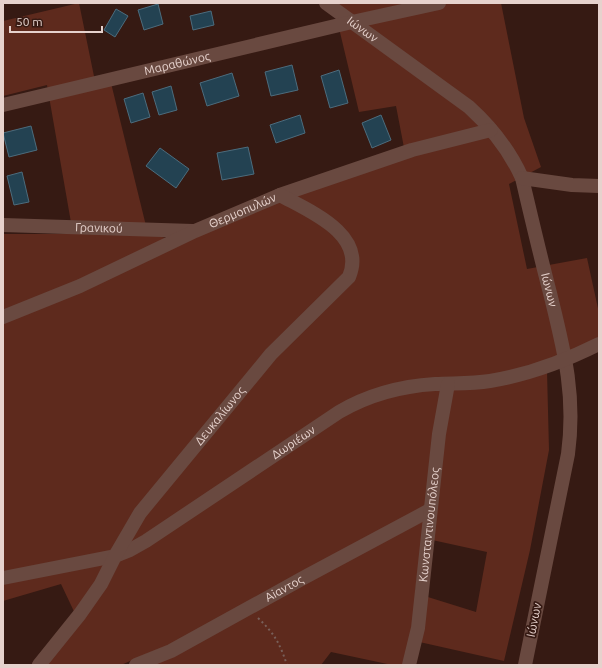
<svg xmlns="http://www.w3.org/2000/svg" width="602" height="668" viewBox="0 0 602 668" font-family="Ubuntu,sans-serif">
<rect width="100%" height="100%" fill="#361a13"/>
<path fill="#5e2a1d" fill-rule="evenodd" d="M 79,3 L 96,86 L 111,83 L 148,234 L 185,242 L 293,194 L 406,158 L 396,106 L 359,112 L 333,3 L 501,3 L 524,118 L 541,167 L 509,184 L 527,269 L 587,258 L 599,313 L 599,345 L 547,371 L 549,450 L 530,550 L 504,661 L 415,641 L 403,665 L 392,665 L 331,652 L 321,665 L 157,665 L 151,652 L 121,665 L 40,665 L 79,622 L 61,584 L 3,601 L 3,234 L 73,234 L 47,85 L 3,96 L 3,21 ZM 423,538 L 487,552 L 476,612 L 415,593 Z"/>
<path fill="#234252" stroke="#4c6c7d" d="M 158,4 L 163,24 L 144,30 L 138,10 Z
M 116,9 L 128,16 L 115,37 L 104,30 Z
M 211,11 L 214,25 L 193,30 L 190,16 Z
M 292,65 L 298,90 L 271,96 L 265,72 Z
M 339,70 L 348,103 L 330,108 L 321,76 Z
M 232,73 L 239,96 L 207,106 L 200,83 Z
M 171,86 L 177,110 L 159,115 L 152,92 Z
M 143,93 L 150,117 L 131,123 L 124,99 Z
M 300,115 L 305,133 L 276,143 L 270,125 Z
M 381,115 L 391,140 L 372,148 L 362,123 Z
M 31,126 L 37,150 L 9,157 L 3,133 Z
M 248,147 L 254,174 L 222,180 L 217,153 Z
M 160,148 L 189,169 L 176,188 L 146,166 Z
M 22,172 L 29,202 L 14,205 L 7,176 Z"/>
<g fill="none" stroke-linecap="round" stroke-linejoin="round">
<path stroke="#785f59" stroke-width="2" stroke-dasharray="2 3" stroke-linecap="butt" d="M 258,618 C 275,634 280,644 287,665"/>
<g stroke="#694940" stroke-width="14">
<path id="s1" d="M 326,3 L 469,107 C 491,127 510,151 522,178 C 531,216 540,255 550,293 C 564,350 576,395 568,454 L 525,665"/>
<path id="s2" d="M 3,105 L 352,22 L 439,3"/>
<path d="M 522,178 L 572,185 L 599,186"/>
<path id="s3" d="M 3,225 L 193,231"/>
<path id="s4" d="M 3,317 L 80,286 L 195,231 L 280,195 L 412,150 L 491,130"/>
<path id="s5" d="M 3,578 L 115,556 L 130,550 L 146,541 L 339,412 C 368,395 402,386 435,384 C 453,383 471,384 490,381 C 527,375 565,361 599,344"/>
<path id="s6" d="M 39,665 L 80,614 L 101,584 L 115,556 L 140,513 L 271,354 L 349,277 C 367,234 309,211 280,195"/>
<path id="s7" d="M 136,665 L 171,651 L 305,577 L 430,510"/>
<path id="s8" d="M 409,665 L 418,628 L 439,434 L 448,384"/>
</g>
</g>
<g text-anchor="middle" stroke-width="3.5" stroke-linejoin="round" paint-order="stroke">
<g font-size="12" fill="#e6d2cd" stroke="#361a13">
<text dy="4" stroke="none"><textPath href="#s1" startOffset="45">Ιώνων</textPath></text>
<text dy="4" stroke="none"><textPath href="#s2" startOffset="179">Μαραθώνος</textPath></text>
<text dy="4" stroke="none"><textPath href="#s4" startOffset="262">Θερμοπυλών</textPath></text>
<text dy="4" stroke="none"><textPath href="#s3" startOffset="96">Γρανικού</textPath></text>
<text dy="4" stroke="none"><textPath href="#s1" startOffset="381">Ιώνων</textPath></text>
<text dy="4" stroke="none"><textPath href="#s6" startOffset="309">Δευκαλίωνος</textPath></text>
<text dy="4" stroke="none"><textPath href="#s5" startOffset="326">Δωριέων</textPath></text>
<text dy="4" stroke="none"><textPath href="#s8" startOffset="142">Κωνσταντινουπόλεος</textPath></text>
<text dy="4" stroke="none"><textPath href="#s7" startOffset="167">Aiαντος</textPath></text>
<text transform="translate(534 620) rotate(-79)" y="4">Ιώνων</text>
</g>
</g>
<rect width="602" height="668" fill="none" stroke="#e6d2cd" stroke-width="8"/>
<path d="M10 26v6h92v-6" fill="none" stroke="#e6d2cd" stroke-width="2"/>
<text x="16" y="26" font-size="12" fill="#e6d2cd" stroke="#361a13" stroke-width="3" paint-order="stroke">50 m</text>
</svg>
